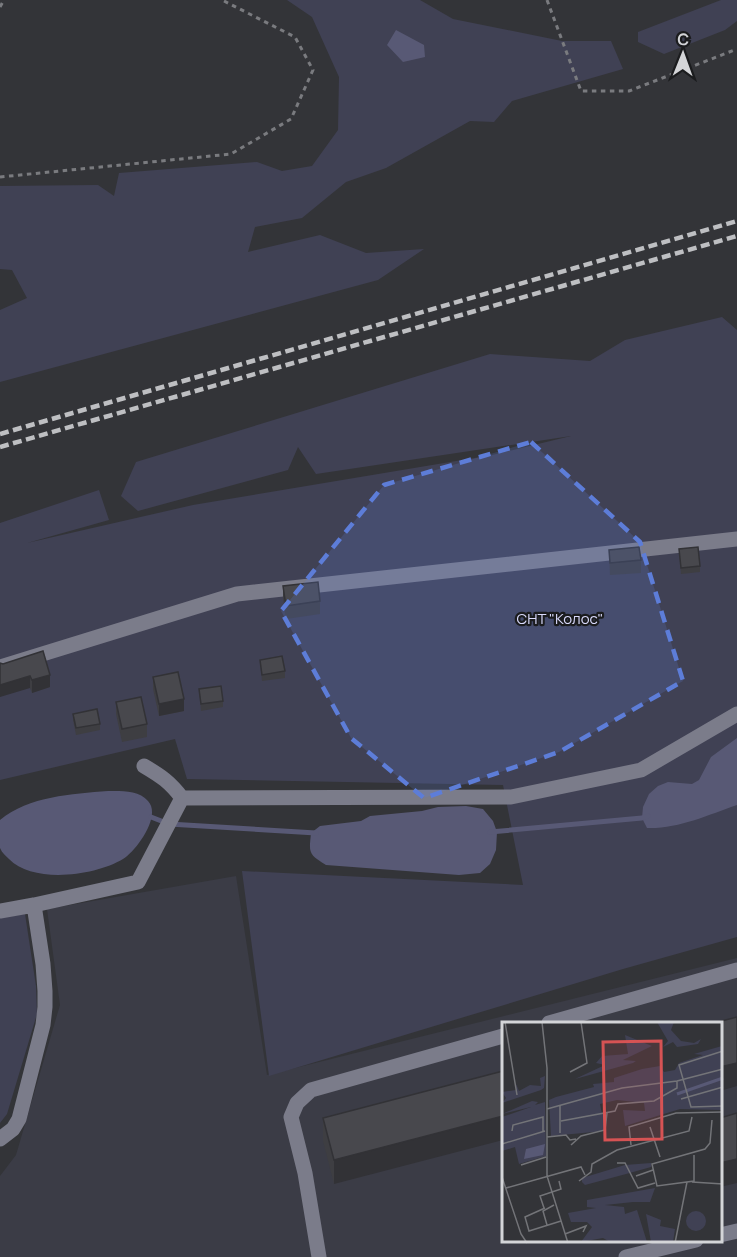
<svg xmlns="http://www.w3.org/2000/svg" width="737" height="1257" viewBox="0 0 737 1257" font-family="Manrope,sans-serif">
<rect width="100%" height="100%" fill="#333438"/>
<path fill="#3b3c46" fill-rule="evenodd" d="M 236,876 L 267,1075 L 737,958 L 737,1257 L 0,1257 L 0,1176 L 16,1155 L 60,1005 L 47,909 ZM 503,1023 L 720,1023 L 720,1240 L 503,1240 Z"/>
<path fill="#404154" d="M 287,0 L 420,0 L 453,19 L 562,41 L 611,41 L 623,69 L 512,101 L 494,122 L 470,121 L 386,168 L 346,182 L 302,218 L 255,227 L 248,252 L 320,235 L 366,253 L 424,249 L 378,280 L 0,382 L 0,310 L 27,298 L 12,270 L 0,269 L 0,186 L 98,185 L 114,196 L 119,173 L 257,162 L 282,171 L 312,166 L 338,130 L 339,77 L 312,17 Z
M 721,0 L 737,0 L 737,21 L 725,30 L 664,54 L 638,42 L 638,32 Z
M 722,317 L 737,330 L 737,937 L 623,969 L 269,1076 L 242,871 L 523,885 L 503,785 L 187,779 L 175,739 L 0,780 L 0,523 L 99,490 L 109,520 L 27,543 L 193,505 L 492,455 L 571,436 L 316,474 L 298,447 L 288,470 L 138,511 L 121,496 L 136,462 L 490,354 L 590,361 L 625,340 Z
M 25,914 L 36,986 L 37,1014 L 7,1114 L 0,1123 L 0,918 Z"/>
<path fill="#585975" d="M 396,30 L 424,45 L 425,57 L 403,62 L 387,45 Z
M 737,738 L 737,805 C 708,815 678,829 647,828 L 642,818 L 643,807 L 649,794 L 658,786 L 668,782 L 692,784 L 699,780 L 711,757 Z
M 108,791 C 121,791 139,790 148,801 C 162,816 136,851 123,859 C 95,876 33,884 9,859 C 6,856 2,853 0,848 C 0,840 0,829 0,820 C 29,796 72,794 108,791 Z
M 466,806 L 483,809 L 493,821 L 497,832 L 496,850 L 490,864 L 480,873 L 459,875 L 326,865 C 308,854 309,853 311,833 L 320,826 L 361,821 L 370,816 L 422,811 L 438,807 Z"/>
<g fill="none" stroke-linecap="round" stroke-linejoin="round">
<path stroke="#585975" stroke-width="5" d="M 151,817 L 169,824 L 316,833
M 490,832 L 642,818 L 648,816"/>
<path stroke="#7a7b7f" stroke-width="3" stroke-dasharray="4.5 4.5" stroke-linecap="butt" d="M 547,0 L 581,91 L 629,91 L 737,49
M 0,7 L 4,0
M 0,177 L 231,154 L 291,119 L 313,70 L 295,37 L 222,0"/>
<path stroke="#7b7c8a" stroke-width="15" d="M 0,667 L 237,594 L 737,539
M 144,766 C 161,776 170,782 182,798
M 0,911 L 34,905 L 138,882 L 182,798 L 511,797 L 641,770 L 737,714
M 549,1023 L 737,970
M 0,1139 L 13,1129 L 19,1119 L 43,1025 L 45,1007 L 45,991 L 43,964 L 34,905
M 720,1235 L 737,1231
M 319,1257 L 305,1173 L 291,1117 L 297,1103 L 311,1090 L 503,1036
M 626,1257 L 696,1240"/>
<path stroke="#bebfc2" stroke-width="4.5" stroke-dasharray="9 4.5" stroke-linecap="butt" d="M 0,434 L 737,221
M 0,447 L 737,236"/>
</g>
<path fill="#3e3e42" d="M 679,549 L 700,566 L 700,572 L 681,574 Z
M 609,550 L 641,560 L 641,573 L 610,575 Z
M 283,586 L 320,601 L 320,614 L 286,619 L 283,599 Z
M 260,660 L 285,671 L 285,678 L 262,681 Z
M 0,663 L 50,675 L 50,687 L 32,693 L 30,688 Z
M 153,677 L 184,711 L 159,716 L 153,689 Z
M 199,689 L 223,701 L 223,707 L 201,711 Z
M 116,702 L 147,724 L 147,737 L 122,742 L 116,714 Z
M 73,714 L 100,724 L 100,730 L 76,735 L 73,720 Z
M 503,1071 L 334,1184 L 323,1141 L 323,1118 Z"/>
<path fill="#323236" d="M 50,675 L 50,687 L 32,693 L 32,680 Z
M 30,676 L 30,688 L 0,697 L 0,685 Z
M 184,699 L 184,711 L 159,716 L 159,704 Z
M 737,1063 L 737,1086 L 720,1091 L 720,1067 Z
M 503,1116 L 503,1140 L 334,1184 L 334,1160 Z
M 737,1159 L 737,1183 L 720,1187 L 720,1163 Z"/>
<path fill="#48484d" stroke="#323236" stroke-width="1.5" d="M 639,547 L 641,560 L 610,563 L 609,550 Z
M 698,547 L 700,566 L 681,568 L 679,549 Z
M 318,582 L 320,601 L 286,606 L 283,586 Z
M 43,651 L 50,675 L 32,680 L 30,676 L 0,685 L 0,663 L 3,664 Z
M 282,656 L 285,671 L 262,675 L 260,660 Z
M 178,672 L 184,699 L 159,704 L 153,677 Z
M 221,686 L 223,701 L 201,704 L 199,689 Z
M 141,697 L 147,724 L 122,729 L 116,702 Z
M 97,709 L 100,724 L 76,728 L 73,714 Z
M 737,1017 L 737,1063 L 720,1067 L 720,1023 L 714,1023 Z
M 503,1071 L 503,1116 L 334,1160 L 323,1118 Z
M 737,1113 L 737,1159 L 720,1163 L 720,1118 Z"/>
<path fill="#5d7dd8" fill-opacity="0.2" stroke="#5d7dd8" stroke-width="4.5" stroke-dasharray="12 8" stroke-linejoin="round" d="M 531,442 L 640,542 L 683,681 L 559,752 L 424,798 L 351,738 L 281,611 L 384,485 Z"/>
<g text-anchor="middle" stroke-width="4.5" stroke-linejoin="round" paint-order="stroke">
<g font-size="15" fill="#dadbfd" stroke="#1b1c1e">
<text x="560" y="624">СНТ "Колос"</text>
</g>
</g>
<g transform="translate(502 1022)">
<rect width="220" height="220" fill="#333438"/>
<path d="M 155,0 L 172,0 L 169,8 L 179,19 L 192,21 L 199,17 L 196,22 L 175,25 L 171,20 L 161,25 L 166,19 ZM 123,13 L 150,24 L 121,38 L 134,39 L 131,41 L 73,57 L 103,43 L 94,41 L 100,34 L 126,32 ZM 220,24 L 220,88 L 178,87 L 123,104 L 121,88 L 143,89 L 142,81 L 115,78 L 98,82 L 100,92 L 104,92 L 102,109 L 49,114 L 47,78 L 54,75 L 92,65 L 91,62 L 112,60 L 112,56 L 140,47 L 158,44 L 162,50 L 173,48 L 177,41 L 201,33 L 192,32 ZM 43,54 L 42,66 L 39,68 L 0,81 L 4,76 L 0,70 L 14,68 L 14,62 L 17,69 L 28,63 L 39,64 L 38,56 ZM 30,79 L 36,80 L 33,83 L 43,80 L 44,134 L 17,142 L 13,125 L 0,129 L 0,95 L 29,85 L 0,92 ZM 149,141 L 149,145 L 124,152 L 83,163 L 80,160 L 80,156 L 123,143 ZM 153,166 L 148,180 L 131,180 L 103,183 L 122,185 L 123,192 L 135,188 L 145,220 L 108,220 L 101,216 L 79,220 L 90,205 L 85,200 L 69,200 L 66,191 L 94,186 L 85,185 L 85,178 ZM184 199a10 10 0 1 1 20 0a10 10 0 1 1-20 0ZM 144,192 L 159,198 L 158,204 L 173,207 L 171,220 L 149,220 Z" fill="#404154"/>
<path d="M 43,122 L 41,133 L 22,137 L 24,127 Z" fill="#585975"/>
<path fill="none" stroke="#585975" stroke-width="3" d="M 175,72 L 221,56"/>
<path fill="none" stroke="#737478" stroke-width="1.5" d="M 3,0 L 15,73M 40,0 L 45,46 L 45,154 L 66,221M 221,29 L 177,43 L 189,85 L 221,84M 68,50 L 85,41 L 79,0M 179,77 L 221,65M 58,84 L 58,111M 45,87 L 120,66 L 175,59 L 221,47M 59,99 L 113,89 L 116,82 L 152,79 L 175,66 L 175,59M 148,105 L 158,135M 10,109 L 11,103 L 41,95 L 41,109M 45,115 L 64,113 L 68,118 L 74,117M 0,122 L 43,109M 69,123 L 79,114 L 103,108 L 105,91M 129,123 L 127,105 L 174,91 L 221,90M 192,133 L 192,159 L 155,164 L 150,142 L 203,127 L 208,121 L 210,98M 115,141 L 123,141 L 136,166 L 153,161M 19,143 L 44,135M 134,154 L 151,148M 0,155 L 19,212 L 25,221M 77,159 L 89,150 L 90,142 L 115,128 L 187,109 L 190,95M 190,160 L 221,162M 4,166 L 79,145 L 83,153M 42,186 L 38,174 L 59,167 L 57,159M 43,186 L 23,195 L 27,209 L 59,199M 45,203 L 41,189 L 52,183M 63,212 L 84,204 L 81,210M 173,221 L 185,160"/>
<path fill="#d65354" fill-opacity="0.15" stroke="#d65354" stroke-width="3" d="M 159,19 L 160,117 L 103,118 L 101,20 Z"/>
<rect width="220" height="220" fill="none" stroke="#d4d5d8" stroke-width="3"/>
</g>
<g transform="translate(683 54) rotate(1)" stroke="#1b1c1e" stroke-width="4.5" paint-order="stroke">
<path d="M0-4.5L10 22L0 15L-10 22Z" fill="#d4d5d8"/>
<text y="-9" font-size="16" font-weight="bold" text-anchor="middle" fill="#d4d5d8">С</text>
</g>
</svg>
